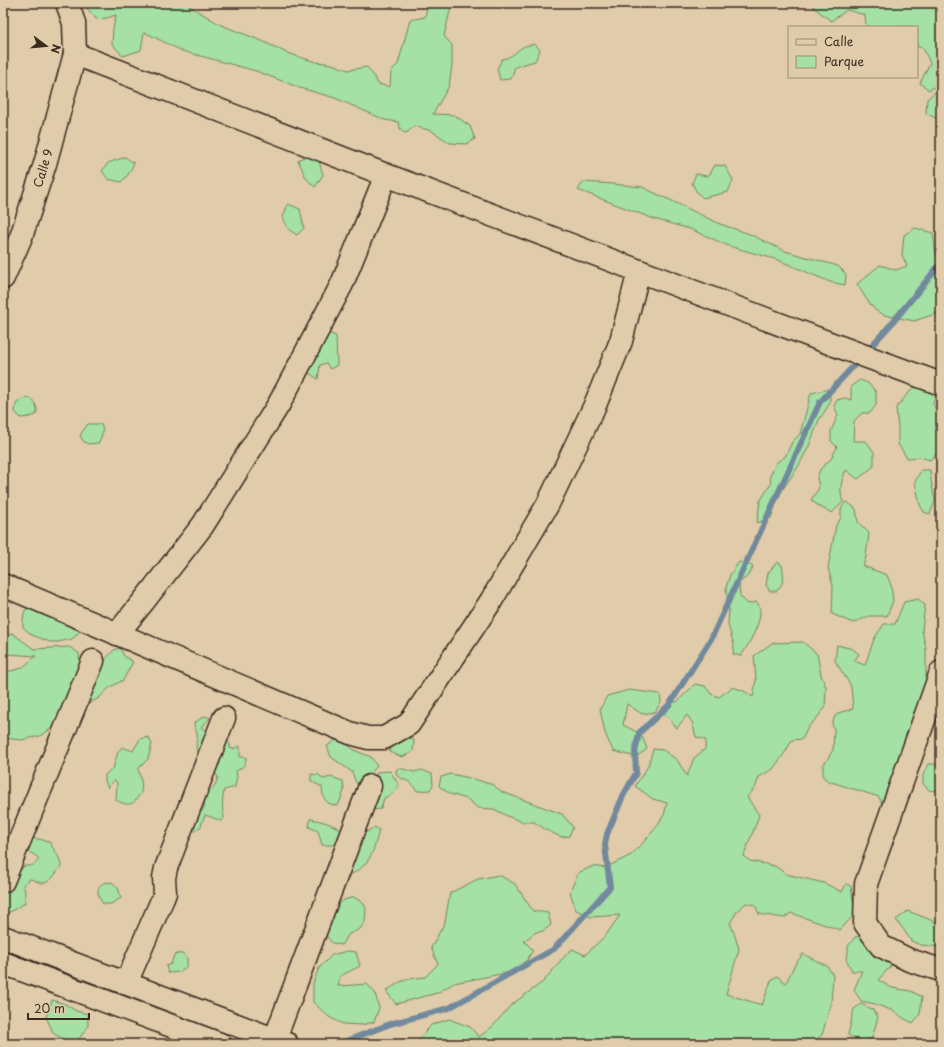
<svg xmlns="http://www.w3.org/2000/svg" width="944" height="1047" viewBox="0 0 944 1047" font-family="'Playpen Sans',sans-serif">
<rect width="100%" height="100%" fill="#e0cbaa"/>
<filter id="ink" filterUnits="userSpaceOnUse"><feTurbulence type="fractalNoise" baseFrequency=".025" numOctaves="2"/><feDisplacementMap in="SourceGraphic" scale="8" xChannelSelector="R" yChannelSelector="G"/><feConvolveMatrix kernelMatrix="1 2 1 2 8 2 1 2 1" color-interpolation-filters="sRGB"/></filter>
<g filter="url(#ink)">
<path fill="#a5e0a5" stroke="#708562" d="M 83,3 L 184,3 L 221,25 L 262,41 L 287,53 L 316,62 L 332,64 L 348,70 L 367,67 L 373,75 L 378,84 L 390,87 L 391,71 L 398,64 L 410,20 L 425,17 L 428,3 L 452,3 L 444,36 L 452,45 L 452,66 L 449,86 L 433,114 L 454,115 L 470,126 L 475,139 L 466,144 L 450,143 L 432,131 L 414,126 L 408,132 L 404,133 L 401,130 L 398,122 L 385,120 L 335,98 L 300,88 L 256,71 L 182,51 L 144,32 L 141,50 L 123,56 L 112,44 L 113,29 L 116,15 L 107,18 L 96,19 Z
M 815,3 L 929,3 L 941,8 L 941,83 L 929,90 L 920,83 L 930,63 L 923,48 L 917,47 L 917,27 L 868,27 L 866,25 L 865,15 L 847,10 L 831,21 L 813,7 Z
M 535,44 L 540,50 L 535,61 L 515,67 L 511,79 L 500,80 L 497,69 L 502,59 C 514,57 516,50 525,46 C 528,45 532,45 535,44 Z
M 934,93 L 941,93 L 941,117 L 937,119 L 926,113 L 927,99 Z
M 309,154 L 318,157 L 323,175 L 315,187 L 306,178 L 298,160 Z
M 125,157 L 134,163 L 128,175 L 121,182 L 108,179 L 102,171 L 108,163 Z
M 715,165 L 725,166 L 733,180 L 728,192 L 703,198 L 696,191 L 692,183 L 696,174 L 707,176 L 710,174 Z
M 583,182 L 613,184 L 642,187 L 672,201 L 720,224 L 747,233 L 785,251 L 838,266 L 846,274 L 845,285 L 830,282 L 778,260 L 729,246 L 690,229 L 654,219 L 578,190 Z
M 288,204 L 300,209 L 304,228 L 297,235 L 288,229 L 283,217 Z
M 915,228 L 933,233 L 936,255 L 941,249 L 941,317 L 938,313 L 914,321 L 884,315 L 875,310 L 867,300 L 857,284 L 880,265 L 896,270 L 907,266 L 902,255 L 904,235 Z
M 328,333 L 336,336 L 337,365 L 330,369 L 326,363 L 320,365 L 318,379 L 304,370 Z
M 924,379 L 932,383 L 936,396 L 933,403 L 941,422 L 941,444 L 938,452 L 930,460 L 920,457 L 907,458 L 898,444 L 898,428 L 896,408 L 910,391 Z
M 860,380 L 868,383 L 876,392 L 876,405 L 870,413 L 862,413 L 854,421 L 853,441 L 866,441 L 874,452 L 874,466 L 858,479 L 846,470 C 841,481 839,490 843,502 L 832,513 L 820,507 L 811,500 L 819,488 L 817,477 L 821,468 L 831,459 L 837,447 L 831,441 L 831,431 L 838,415 L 834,406 L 837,400 L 845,398 L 851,400 L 851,386 Z
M 830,389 L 830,403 L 819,420 L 809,446 L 798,467 L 780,493 L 771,518 L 757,523 L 760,501 L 771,484 L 770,476 L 777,462 L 785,457 L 792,442 L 800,434 L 811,393 Z
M 31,398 C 35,403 39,409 36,415 L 29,417 L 21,418 L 15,412 L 16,404 L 22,399 Z
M 88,424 L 101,424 L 103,431 L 99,443 L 88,444 L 83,441 L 80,435 Z
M 921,470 L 930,470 L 931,481 L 935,501 L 930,514 L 924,512 L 920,505 L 915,482 Z
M 846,501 L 856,509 L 858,522 L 869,533 L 866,557 L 863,566 L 887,575 L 891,585 L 893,601 L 887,616 L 869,616 L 853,623 L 832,614 L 833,586 L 828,568 L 836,525 L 841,518 L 841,509 Z
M 739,562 L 753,566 L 750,574 L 739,583 L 740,596 L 748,604 L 757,602 C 758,604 760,608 760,611 C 761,623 748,646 741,656 L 733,654 L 734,645 L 728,625 L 729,610 L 726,588 L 730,575 Z
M 777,562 L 782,565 C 784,576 785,582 777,591 L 770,591 L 766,585 L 768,573 Z
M 918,599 L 925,605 L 922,630 L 926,649 L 926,676 L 927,695 L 883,807 L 879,797 L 828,781 L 823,777 L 823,766 L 833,750 L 834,730 L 832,724 L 835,716 L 841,712 L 853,709 L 851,686 L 835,661 L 837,645 L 853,649 L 859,654 L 854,661 L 865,665 L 874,639 L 884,624 L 895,624 L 904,602 Z
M 32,603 L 84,627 L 72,639 L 58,642 L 50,642 L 32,635 L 23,627 C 23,615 23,610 32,603 Z
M 12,633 L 34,649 L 69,647 L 79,653 L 80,675 L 57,725 L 40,736 L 21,740 L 3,738 L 3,673 L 22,668 L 36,656 L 7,654 L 6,637 Z
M 803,642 L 817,654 L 821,675 L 826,687 L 825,708 L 816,719 L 809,726 L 802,739 L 792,740 L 786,751 L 773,769 L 759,777 L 755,788 L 747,797 L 759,815 C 755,829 748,842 744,856 L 750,861 L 775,866 L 786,874 L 824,883 L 842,892 L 846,884 L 851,886 L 855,914 L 840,930 L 791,913 L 784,918 L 759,914 L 755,905 L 746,903 L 738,910 L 730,923 L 735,936 L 739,949 L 726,994 L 762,1005 L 771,981 L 777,976 L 786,983 L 794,966 L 803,954 L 827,966 L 833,975 L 831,1004 L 822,1035 L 811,1044 L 402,1044 L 417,1042 L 431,1025 L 449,1019 L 470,1027 L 479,1037 L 493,1026 L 511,1005 L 543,982 L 562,959 L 572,949 L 585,955 L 606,935 L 620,915 L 591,917 L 576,910 L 570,892 L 578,873 L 593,866 L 605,868 L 631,855 L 642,844 L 654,830 L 664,815 L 667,803 L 653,799 L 635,786 L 648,766 L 653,749 L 663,750 L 677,760 L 687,776 L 694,758 L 705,749 L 706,740 L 696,737 L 692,722 L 687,715 L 677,728 L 664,713 L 670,702 L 677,702 L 695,684 L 705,686 L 711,694 L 719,697 L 733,687 L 744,691 L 753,697 L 756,679 L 754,656 L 772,643 Z
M 120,648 L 124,656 L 133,662 L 123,680 L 109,688 L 99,698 L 88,704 L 88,688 L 101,664 L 114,650 Z
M 629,690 L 660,694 L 661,702 L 655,712 L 642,714 L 627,704 L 623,725 L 641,734 L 647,749 L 636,757 L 613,751 L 605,733 L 600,709 L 607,696 Z
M 205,716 L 210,718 L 201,727 L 207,732 L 207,746 L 198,755 C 194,746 198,741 197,733 C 196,729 194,728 194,723 Z
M 404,735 L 414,740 L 413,751 L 411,753 L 402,757 L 389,752 L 395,736 Z
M 148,737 L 152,744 L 148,759 L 138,769 C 140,776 143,785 141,792 C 141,794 139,795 138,797 C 132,807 125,805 116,800 L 117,783 L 114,780 L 108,788 L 105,781 L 105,775 L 113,768 L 118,752 L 122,747 L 133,751 L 140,739 Z
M 226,740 L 230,744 L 230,748 L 234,749 L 238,746 L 240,746 L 240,757 L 246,757 C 246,764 243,768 236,771 L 237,776 L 235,787 L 224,790 C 222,802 222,806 224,817 L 222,821 L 205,815 L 201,826 L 195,831 L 190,830 L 195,812 L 199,814 C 207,808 203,804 206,797 C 208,791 214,788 216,783 C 217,781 217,779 218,777 L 215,772 L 220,763 L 224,744 Z
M 336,740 L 346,744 L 356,751 L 371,757 L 377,766 L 371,773 L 367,783 L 359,784 L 356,783 L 352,772 L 331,757 L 327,746 Z
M 928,764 L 935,764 L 941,770 L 941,786 L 935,791 L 929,790 L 923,784 L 923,775 Z
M 399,768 L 414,772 L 422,770 L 432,774 L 433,785 L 430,790 L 417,791 L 411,783 L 397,776 L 396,770 Z
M 390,771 L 399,785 C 395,792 391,796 384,798 L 381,809 L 372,810 L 370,783 L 378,772 Z
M 311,774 L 319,775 L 323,779 L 331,777 L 343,781 L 344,791 L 338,806 C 325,804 323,799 322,787 L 311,781 Z
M 451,774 L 474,779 L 493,785 L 502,792 L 562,814 L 573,827 L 569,836 L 561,837 L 548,831 L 534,822 L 523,822 L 507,816 L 494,809 L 478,808 L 467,799 L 450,794 L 439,786 L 441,777 Z
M 310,819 C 320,820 336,825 343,832 L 340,845 L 322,845 L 318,831 L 309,827 Z
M 375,827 L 379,830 C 374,850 371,864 352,874 L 348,870 L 363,834 Z
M 33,838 L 43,840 L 51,843 C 53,852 60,854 61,866 C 57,872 50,884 42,883 C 40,883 32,879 30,879 L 23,885 L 25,891 L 25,903 L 3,916 L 3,879 L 15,876 L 24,866 C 33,866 34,866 39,859 L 35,855 L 29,852 L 25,844 L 27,840 Z
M 499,875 L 515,884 L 533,911 L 548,913 L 551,925 L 543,931 L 536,932 L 524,941 L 533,950 L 527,960 L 511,972 L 454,983 L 437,993 L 396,1004 L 386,991 L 400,982 L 409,979 L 425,977 L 438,964 L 431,948 L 445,922 L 450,893 L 478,879 Z
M 112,882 L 118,888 L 121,898 L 111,904 L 103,904 C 99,898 94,887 104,883 C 107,882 109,883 112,882 Z
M 354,897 L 363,903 L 366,908 L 365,922 L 360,929 L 349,934 L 341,945 L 332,943 L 321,929 L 328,911 L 344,900 Z
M 908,911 L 941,924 L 941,947 L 921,945 L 911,941 L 904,930 L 896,920 Z
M 877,930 L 888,935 L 885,945 L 894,951 L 891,966 L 878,980 L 892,988 L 911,991 L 922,997 L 920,1014 L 913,1023 L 903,1018 L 896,1012 L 875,1004 L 861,1001 L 854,990 L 862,971 L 852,971 L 846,959 L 848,953 L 848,946 L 855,937 L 864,936 Z
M 347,951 L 356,952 L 360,966 L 340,976 L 338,986 L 367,984 L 375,993 L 379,1008 L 374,1022 L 361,1025 L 343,1024 L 329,1017 L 313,1002 L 313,983 L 319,968 L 332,955 Z
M 182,953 L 187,957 L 187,966 L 179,972 L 168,973 L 166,966 L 171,964 L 174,955 Z
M 52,1000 L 65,1004 L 76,1011 L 88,1014 L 88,1026 L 79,1039 L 78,1044 L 65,1044 L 64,1039 L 54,1034 L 46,1017 Z
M 861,1004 L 872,1009 L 878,1017 L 872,1038 L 863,1042 L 848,1035 L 854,1009 Z"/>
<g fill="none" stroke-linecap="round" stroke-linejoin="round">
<path stroke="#71899d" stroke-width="6" d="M 866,352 L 893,322 L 941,263
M 339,1044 L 341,1043 L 390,1024 L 449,1008 L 554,949 L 610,887 L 605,845 L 607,834 L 623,796 L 636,773 L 635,752 L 639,733 L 669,705 L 711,639 L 820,402 L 860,359"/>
<defs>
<g id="minor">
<path d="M 75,54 L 386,175 L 832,344 L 941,384"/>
<path id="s1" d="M 3,278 L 21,237 L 45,164 L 75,54 L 74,23 L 67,3"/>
<path d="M 3,585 L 350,733 L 368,738 L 384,738 L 409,724 L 491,601 L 548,504 L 595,405 L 621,341 L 639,271"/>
<path d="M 117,634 L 143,602 L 203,525 L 279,404 L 342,284 L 386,175"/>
<path d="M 941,672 L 866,884 L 865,923 L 881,946 L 909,960 L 941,970"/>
<path d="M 3,881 L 93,661"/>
<path d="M 3,937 L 287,1044"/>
<path d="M 3,963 L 220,1044"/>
<path d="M 126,983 L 163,898 L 165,893 L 164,878 L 166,868 L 224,718"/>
<path d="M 273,1044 L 370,786"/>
</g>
</defs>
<use href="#minor" stroke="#3b2a1e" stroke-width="25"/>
<use href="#minor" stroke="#e0cbaa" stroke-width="22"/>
</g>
</g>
<g text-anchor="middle" stroke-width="3" stroke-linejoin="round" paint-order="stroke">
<g font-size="12" fill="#3b2a1e" stroke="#e0cbaa">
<text dy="4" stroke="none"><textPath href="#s1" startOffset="117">Calle 9</textPath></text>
</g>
</g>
<rect width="944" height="1047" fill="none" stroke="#e0cbaa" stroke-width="16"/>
<rect x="8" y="8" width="928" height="1031" fill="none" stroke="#3b2a1e" stroke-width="1.5" filter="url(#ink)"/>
<rect x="788" y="26" width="130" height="52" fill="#e0cbaa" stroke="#9e8b72"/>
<rect x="796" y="39" width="20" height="6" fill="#e0cbaa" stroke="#9e8b72"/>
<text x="824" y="46" font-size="12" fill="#3b2a1e">Calle</text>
<rect x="796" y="56" width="20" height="12" fill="#a5e0a5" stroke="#9e8b72"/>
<text x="824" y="66" font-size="12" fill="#3b2a1e">Parque</text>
<g transform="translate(46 46) rotate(106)" stroke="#e0cbaa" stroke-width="3" paint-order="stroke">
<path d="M0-3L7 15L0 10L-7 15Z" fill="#3b2a1e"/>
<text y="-6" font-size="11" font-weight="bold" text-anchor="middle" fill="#3b2a1e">N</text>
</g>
<path d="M28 1013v6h61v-6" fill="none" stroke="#3b2a1e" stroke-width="2"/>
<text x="34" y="1013" font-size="12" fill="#3b2a1e" stroke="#e0cbaa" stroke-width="3" paint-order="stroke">20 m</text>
</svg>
